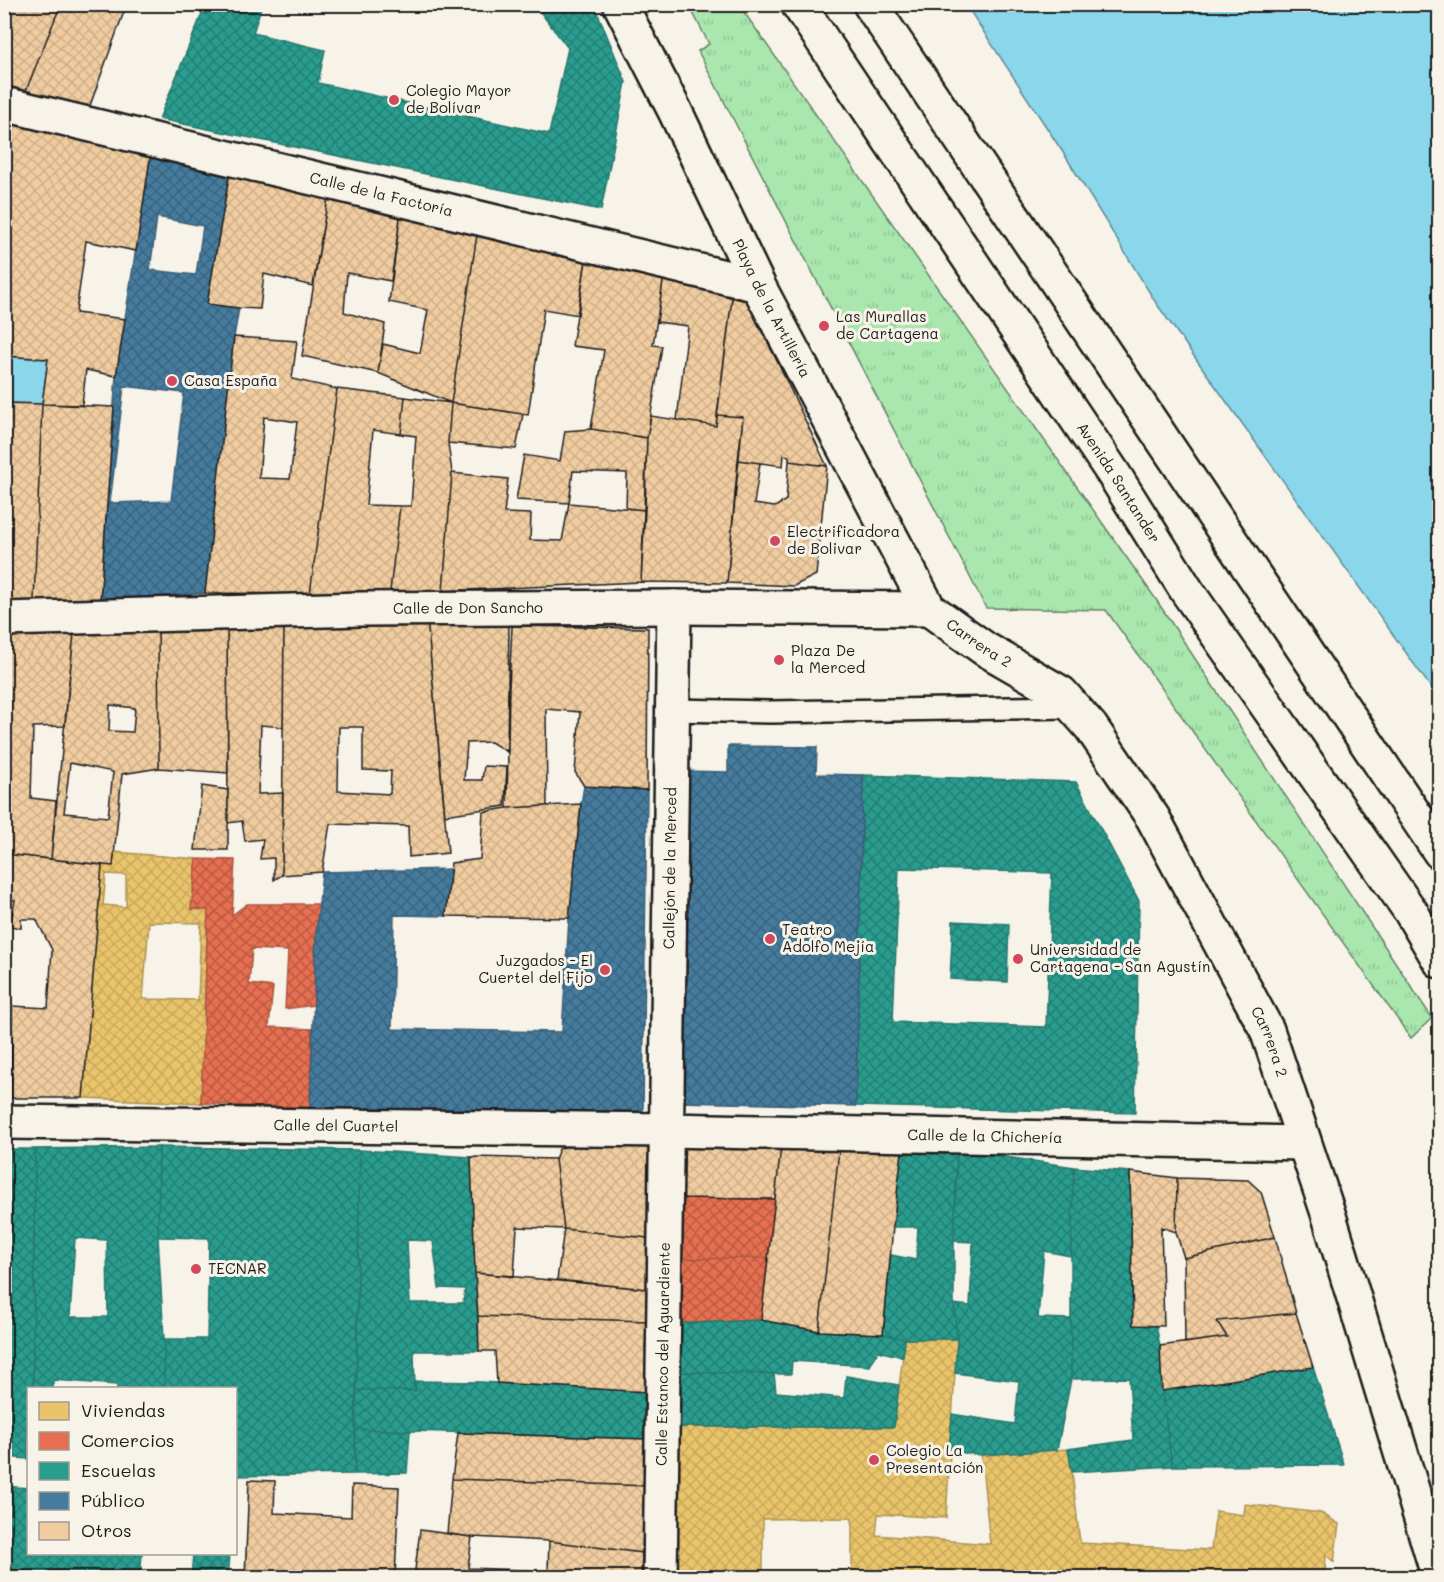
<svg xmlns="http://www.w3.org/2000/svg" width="1444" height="1582" viewBox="0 0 1444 1582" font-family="Mali,sans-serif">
<defs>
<pattern id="grass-tufts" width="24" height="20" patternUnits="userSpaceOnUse" patternTransform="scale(1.5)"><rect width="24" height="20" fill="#a9e7ae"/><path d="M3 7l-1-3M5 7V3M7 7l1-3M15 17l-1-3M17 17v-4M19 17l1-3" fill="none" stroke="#91c695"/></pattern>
<pattern id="homes-cross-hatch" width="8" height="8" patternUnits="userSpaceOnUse" patternTransform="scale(1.5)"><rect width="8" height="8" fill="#e9c46a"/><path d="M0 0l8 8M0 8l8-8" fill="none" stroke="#c7a85b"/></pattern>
<pattern id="shops-cross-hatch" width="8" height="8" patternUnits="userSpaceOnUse" patternTransform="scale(1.5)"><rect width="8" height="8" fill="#e76f51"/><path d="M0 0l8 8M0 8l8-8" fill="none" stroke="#ba5a42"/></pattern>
<pattern id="schools-cross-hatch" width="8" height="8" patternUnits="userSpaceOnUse" patternTransform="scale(1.5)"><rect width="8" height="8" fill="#2a9d8f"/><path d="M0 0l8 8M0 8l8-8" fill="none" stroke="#237f74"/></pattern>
<pattern id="public-cross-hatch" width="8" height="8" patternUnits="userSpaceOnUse" patternTransform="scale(1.5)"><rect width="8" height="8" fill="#457b9d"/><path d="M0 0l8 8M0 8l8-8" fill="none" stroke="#39647f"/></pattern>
<pattern id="building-cross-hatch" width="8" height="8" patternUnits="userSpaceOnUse" patternTransform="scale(1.5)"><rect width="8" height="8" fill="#f0cca0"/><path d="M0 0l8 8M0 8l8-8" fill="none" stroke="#cdaf89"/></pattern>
</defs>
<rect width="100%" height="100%" fill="#f7f3e8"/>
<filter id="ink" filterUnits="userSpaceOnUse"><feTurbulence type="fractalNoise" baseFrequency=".0167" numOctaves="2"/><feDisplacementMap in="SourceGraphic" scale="12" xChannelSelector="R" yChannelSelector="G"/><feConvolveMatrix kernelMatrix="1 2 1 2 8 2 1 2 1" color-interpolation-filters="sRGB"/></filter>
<g filter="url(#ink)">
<path fill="url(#grass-tufts)" stroke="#628265" stroke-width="1.5" d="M 689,5 L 739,5 L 1155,598 L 1432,1018 L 1411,1038 L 1106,610 L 986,608 L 698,51 L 709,44 Z"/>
<path fill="#8ad6ea" stroke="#5e8c98" stroke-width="1.5" d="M 966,5 L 1439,5 L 1439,699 L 1156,303 L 1066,157 Z
M 4,356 L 48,359 L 42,404 L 5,403 Z"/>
<path fill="url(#homes-cross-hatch)" stroke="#ac9253" stroke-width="1.5" fill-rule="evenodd" d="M 114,852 L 197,859 L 191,909 L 208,910 L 201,1103 L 83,1098 L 102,865 L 113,866 ZM 106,874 L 126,875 L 126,907 L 103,905 ZM 149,922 L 201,923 L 198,1000 L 143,999 Z
M 905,1339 L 957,1339 L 946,1518 L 878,1514 L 876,1535 L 990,1544 L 981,1455 L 1068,1449 L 1072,1472 L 1080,1543 L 1211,1550 L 1216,1511 L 1244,1515 L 1245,1504 L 1321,1513 L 1339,1524 L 1334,1562 L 1326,1555 L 1325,1578 L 852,1578 L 852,1518 L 763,1519 L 763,1578 L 677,1578 L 677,1427 L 894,1427 Z"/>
<path fill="url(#shops-cross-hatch)" stroke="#aa5641" stroke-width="1.5" d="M 197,859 L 235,860 L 232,915 L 247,904 L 319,904 L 316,935 L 314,1005 L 285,1009 L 288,951 L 252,949 L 249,984 L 273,987 L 269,1027 L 312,1029 L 310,1110 L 201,1103 L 208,910 L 191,909 Z
M 671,1198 L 775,1199 L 768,1258 L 672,1259 Z
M 768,1258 L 761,1320 L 671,1324 L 672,1259 Z"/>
<path fill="url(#schools-cross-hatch)" stroke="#26766c" stroke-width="1.5" fill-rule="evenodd" d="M 206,4 L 262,4 L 253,33 L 325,50 L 318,83 L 549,134 L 568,48 L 534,4 L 594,4 L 626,82 L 601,210 L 159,119 Z
M 863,775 L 1076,782 L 1139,901 L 1135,1113 L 856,1106 ZM 899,868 L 1052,873 L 1046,1027 L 893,1022 Z
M 953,921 L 1009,924 L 1007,982 L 950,979 Z
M 903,1143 L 957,1150 L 954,1241 L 954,1304 L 957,1339 L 905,1339 L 883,1334 L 891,1255 L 916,1260 L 918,1227 L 893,1227 Z
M 159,1147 L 158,1237 L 164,1339 L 164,1388 L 117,1388 L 117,1385 L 53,1380 L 53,1388 L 33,1388 L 35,1149 ZM 75,1238 L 107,1240 L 108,1317 L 70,1317 Z
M 159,1147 L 360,1150 L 355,1474 L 236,1476 L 236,1388 L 164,1388 L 164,1339 L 207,1339 L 209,1238 L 158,1237 Z
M 4,1149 L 35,1149 L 33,1388 L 28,1388 L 28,1459 L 4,1457 Z
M 360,1150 L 471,1157 L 479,1351 L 414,1351 L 415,1391 L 356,1390 ZM 407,1240 L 433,1241 L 439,1288 L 465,1289 L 463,1303 L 410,1303 Z
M 957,1150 L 1074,1167 L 1071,1256 L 1044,1251 L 1038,1318 L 1071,1319 L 1071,1379 L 1057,1450 L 981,1455 L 949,1451 L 952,1414 L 1015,1424 L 1019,1381 L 955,1373 L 957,1339 L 954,1304 L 970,1306 L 973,1242 L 954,1241 Z
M 1074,1167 L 1130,1172 L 1133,1325 L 1156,1325 L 1160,1346 L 1162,1391 L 1172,1466 L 1072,1472 L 1068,1449 L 1133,1440 L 1129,1378 L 1071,1379 L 1071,1256 Z
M 761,1320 L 819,1331 L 883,1334 L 905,1339 L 903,1357 L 878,1351 L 870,1366 L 792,1361 L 791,1374 L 675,1372 L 671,1324 Z
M 1313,1367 L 1344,1465 L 1172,1466 L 1162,1391 Z
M 675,1372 L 774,1374 L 776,1392 L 844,1398 L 846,1376 L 899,1385 L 894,1427 L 677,1427 Z
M 414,1381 L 481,1382 L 648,1392 L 645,1439 L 355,1429 L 356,1390 L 415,1391 Z
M 355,1429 L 410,1431 L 407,1473 L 355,1474 Z
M 4,1486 L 28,1488 L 28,1554 L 142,1554 L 140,1578 L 4,1576 Z
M 193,1554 L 230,1554 L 228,1578 L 191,1578 Z"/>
<path fill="url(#public-cross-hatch)" stroke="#395e76" stroke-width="1.5" fill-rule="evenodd" d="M 151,152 L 230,172 L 207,304 L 239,308 L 234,337 L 205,593 L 100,601 L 116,376 ZM 157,217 L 203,226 L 196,275 L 150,270 ZM 124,386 L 184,393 L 171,501 L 110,503 Z
M 728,746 L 817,747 L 816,774 L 863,775 L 856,1106 L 676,1102 L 683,771 L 728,772 Z
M 584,786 L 647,790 L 643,1111 L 310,1110 L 316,935 L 322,872 L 451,869 L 446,916 L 394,915 L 392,1029 L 562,1032 L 569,918 L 581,804 Z"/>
<path fill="url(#building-cross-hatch)" stroke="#1c1c1c" stroke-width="1.5" fill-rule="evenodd" d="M 4,4 L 61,4 L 25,93 L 4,89 Z
M 61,4 L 112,4 L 125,9 L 88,111 L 25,93 Z
M 4,120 L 151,152 L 136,251 L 86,241 L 76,313 L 125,319 L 116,376 L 86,370 L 82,405 L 42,404 L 48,359 L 4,356 Z
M 230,172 L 328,198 L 313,286 L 264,274 L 260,309 L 239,308 L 207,304 Z
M 328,198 L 401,211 L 391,281 L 347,273 L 344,312 L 385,324 L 378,373 L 302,356 Z
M 401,211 L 478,228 L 451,403 L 378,373 L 383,344 L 420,353 L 428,310 L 389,302 Z
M 478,228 L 554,240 L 552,255 L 586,260 L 578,315 L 544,309 L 528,415 L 451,403 Z
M 586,260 L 664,275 L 653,345 L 662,346 L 647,438 L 591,429 L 604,350 L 572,346 Z
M 664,275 L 733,290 L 716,426 L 677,420 L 688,326 L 657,322 Z
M 733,290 L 744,292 L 827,466 L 789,461 L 789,456 L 784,455 L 783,466 L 738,460 L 743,417 L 717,415 Z
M 234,337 L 297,341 L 292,379 L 337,389 L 310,594 L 205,593 ZM 264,417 L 297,422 L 290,479 L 259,478 Z
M 337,389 L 405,397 L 401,434 L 373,430 L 366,505 L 400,506 L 390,591 L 310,594 Z
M 405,397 L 451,403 L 448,443 L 452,473 L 443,591 L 390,591 L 400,506 L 411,506 L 416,436 L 401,434 Z
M 4,403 L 42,404 L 34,601 L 4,601 Z
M 451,403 L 523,414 L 516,449 L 448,443 Z
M 42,404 L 114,407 L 100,601 L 34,601 Z
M 717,415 L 743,417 L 727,583 L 641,582 L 647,438 L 651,416 L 716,426 Z
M 591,429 L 647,438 L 645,510 L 626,508 L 627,473 L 573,471 L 569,503 L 516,500 L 524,455 L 560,461 L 565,431 Z
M 738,460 L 760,463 L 754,504 L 775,507 L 786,500 L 789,461 L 827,466 L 816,575 L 794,586 L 727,583 Z
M 452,473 L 508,479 L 504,513 L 531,514 L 530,540 L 562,541 L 569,503 L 645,510 L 641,582 L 443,591 Z
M 227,616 L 284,619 L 283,727 L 261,725 L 258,794 L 283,793 L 282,875 L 274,880 L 274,858 L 260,859 L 263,839 L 245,841 L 242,821 L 228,823 Z
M 227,616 L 228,773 L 159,768 L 158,621 Z
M 427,618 L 448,853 L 409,857 L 408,826 L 330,824 L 322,872 L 282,875 L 284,619 ZM 339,727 L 363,727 L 363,770 L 391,771 L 390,794 L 338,791 Z
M 427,618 L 509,625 L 507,752 L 491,742 L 467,743 L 464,780 L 482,780 L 484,766 L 507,767 L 505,806 L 445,815 Z
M 158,621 L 159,768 L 122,774 L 113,866 L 51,859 L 75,623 ZM 110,705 L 135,708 L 133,732 L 109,731 ZM 70,763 L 113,772 L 108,817 L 64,813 Z
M 75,623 L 65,726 L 33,727 L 31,798 L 56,801 L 51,859 L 4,854 L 4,628 Z
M 512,626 L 648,628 L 647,790 L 584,786 L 575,772 L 580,712 L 546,709 L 547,806 L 507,808 L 509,688 Z
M 202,786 L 228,790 L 228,850 L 195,850 Z
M 581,804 L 569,918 L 446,916 L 451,863 L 480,859 L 483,812 L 507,808 Z
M 4,854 L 102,865 L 83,1098 L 11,1098 L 12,1006 L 48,1008 L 52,950 L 36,919 L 21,919 L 21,928 L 10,926 L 15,900 L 4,900 Z
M 4,1006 L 12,1006 L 11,1098 L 4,1098 Z
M 673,1137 L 782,1138 L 775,1199 L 671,1198 Z
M 782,1138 L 840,1141 L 819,1331 L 761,1320 Z
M 638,1140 L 652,1150 L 648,1238 L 564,1229 L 555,1159 L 559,1149 L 582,1141 Z
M 840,1141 L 903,1143 L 893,1227 L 883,1334 L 819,1331 Z
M 471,1157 L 555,1159 L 564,1229 L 517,1227 L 514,1276 L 475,1273 Z
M 1130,1172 L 1177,1178 L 1176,1232 L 1161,1227 L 1164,1326 L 1133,1325 Z
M 1177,1178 L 1248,1180 L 1261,1192 L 1275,1237 L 1184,1258 L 1176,1232 Z
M 564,1229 L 648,1238 L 647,1289 L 557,1280 Z
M 1275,1237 L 1296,1313 L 1217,1321 L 1227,1337 L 1185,1343 L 1184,1258 Z
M 475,1273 L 647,1289 L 647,1321 L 478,1316 Z
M 1296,1313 L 1313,1367 L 1162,1391 L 1160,1346 L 1227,1337 L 1217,1321 Z
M 478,1316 L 647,1321 L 648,1392 L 497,1383 L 495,1351 L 479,1351 Z
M 458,1433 L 645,1439 L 647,1486 L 452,1479 Z
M 452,1479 L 647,1486 L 642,1553 L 549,1541 L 472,1537 L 447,1534 Z
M 249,1480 L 275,1481 L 274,1513 L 351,1517 L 352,1485 L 399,1487 L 395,1578 L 245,1578 Z
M 420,1530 L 472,1537 L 468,1568 L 548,1571 L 549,1541 L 642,1553 L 641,1578 L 414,1578 Z"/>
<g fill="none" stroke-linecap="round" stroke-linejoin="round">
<defs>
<path id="service" d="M 672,710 L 771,712 L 1073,707"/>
<g id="minor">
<path id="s1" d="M 4,104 L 758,285"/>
<path id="s2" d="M 4,619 L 361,609 L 674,607 L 929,609"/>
<path id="s3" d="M 4,1122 L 666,1130 L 1304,1143"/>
<path id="s4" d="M 660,1578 L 674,607"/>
</g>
<g id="tertiary">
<path id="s5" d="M 620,4 L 675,111 L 758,285 L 929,609 L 985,649 L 1061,693 L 1091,727 L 1153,818 L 1267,1030 L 1329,1216 L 1439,1578"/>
</g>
<g id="secondary">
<path id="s6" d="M 798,4 L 1113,473 L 1187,591 L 1411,912 L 1440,961"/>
<path d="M 870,4 L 1440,852"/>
</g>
</defs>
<use href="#service" stroke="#1c1c1c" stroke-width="26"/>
<use href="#minor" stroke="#1c1c1c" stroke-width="38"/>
<use href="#tertiary" stroke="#1c1c1c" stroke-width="38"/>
<use href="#secondary" stroke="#1c1c1c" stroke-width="38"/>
<use href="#service" stroke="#f7f3e8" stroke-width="21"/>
<use href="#minor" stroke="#f7f3e8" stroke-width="33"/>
<use href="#tertiary" stroke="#f7f3e8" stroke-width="33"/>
<use href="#secondary" stroke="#f7f3e8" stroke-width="33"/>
</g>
</g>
<g fill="#d1495b" stroke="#f7f3e8" stroke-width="2">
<circle cx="394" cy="100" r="6"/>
<circle cx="824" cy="326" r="6"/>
<circle cx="172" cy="381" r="6"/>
<circle cx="775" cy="541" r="6"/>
<circle cx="779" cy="660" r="6"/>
<circle cx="770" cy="939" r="6"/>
<circle cx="1018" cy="959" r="6"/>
<circle cx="605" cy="970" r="6"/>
<circle cx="196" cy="1269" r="6"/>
<circle cx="874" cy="1460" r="6"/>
</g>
<g text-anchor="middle" stroke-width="6" stroke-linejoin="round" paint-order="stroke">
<g font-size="15" fill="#1c1c1c" stroke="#f7f3e8" text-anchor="start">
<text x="406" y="96">Colegio Mayor<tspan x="406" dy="17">de Bolívar</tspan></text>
<text x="836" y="322">Las Murallas<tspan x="836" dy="17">de Cartagena</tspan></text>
<text x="184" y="386">Casa España</text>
<text x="787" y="537">Electrificadora<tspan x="787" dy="17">de Bolivar</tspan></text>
<text x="791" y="656">Plaza De<tspan x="791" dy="17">la Merced</tspan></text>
<text x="782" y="935">Teatro<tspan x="782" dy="17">Adolfo Mejía</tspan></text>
<text x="1030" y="955">Universidad de<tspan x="1030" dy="17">Cartagena - San Agustín</tspan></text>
<text x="593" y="966" text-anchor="end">Juzgados - El<tspan x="593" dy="17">Cuertel del Fijo</tspan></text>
<text x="208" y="1274">TECNAR</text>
<text x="886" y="1456">Colegio La<tspan x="886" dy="17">Presentación</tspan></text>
</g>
<g font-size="15" fill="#1c1c1c" stroke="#f7f3e8">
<text dy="5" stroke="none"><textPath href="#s1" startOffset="388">Calle de la Factoría</textPath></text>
<text dy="5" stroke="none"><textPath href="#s5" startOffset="340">Playa de la Artillería</textPath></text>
<text dy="5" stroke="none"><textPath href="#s6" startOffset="576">Avenida Santander</textPath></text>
<text dy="5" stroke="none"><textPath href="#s2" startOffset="464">Calle de Don Sancho</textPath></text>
<text dy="5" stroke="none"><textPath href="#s5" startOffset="740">Carrera 2</textPath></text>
<text dy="5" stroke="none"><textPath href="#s4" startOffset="710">Callejón de la Merced</textPath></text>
<text dy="5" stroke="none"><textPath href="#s5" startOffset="1244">Carrera 2</textPath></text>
<text dy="5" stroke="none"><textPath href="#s3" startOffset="332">Calle del Cuartel</textPath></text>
<text dy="5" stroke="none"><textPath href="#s3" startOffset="981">Calle de la Chichería</textPath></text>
<text dy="5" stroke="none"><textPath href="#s4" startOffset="224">Calle Estanco del Aguardiente</textPath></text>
</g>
</g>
<rect width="1444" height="1582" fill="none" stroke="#f7f3e8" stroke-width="24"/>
<rect x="12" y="12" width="1420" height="1558" fill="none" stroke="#1c1c1c" stroke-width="2" filter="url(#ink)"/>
<rect x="27" y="1387" width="210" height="168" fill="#f7f3e8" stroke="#9f9d96" stroke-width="1.5"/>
<rect x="39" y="1402" width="30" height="18" fill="#e9c46a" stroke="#9f9d96" stroke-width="1.5"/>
<text x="81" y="1417" font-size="18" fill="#1c1c1c">Viviendas</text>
<rect x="39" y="1432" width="30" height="18" fill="#e76f51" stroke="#9f9d96" stroke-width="1.5"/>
<text x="81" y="1447" font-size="18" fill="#1c1c1c">Comercios</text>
<rect x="39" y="1462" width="30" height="18" fill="#2a9d8f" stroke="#9f9d96" stroke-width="1.5"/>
<text x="81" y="1477" font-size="18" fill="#1c1c1c">Escuelas</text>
<rect x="39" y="1492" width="30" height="18" fill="#457b9d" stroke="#9f9d96" stroke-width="1.5"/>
<text x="81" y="1507" font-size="18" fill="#1c1c1c">Público</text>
<rect x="39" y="1522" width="30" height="18" fill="#f0cca0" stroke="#9f9d96" stroke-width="1.5"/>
<text x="81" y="1537" font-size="18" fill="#1c1c1c">Otros</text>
</svg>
